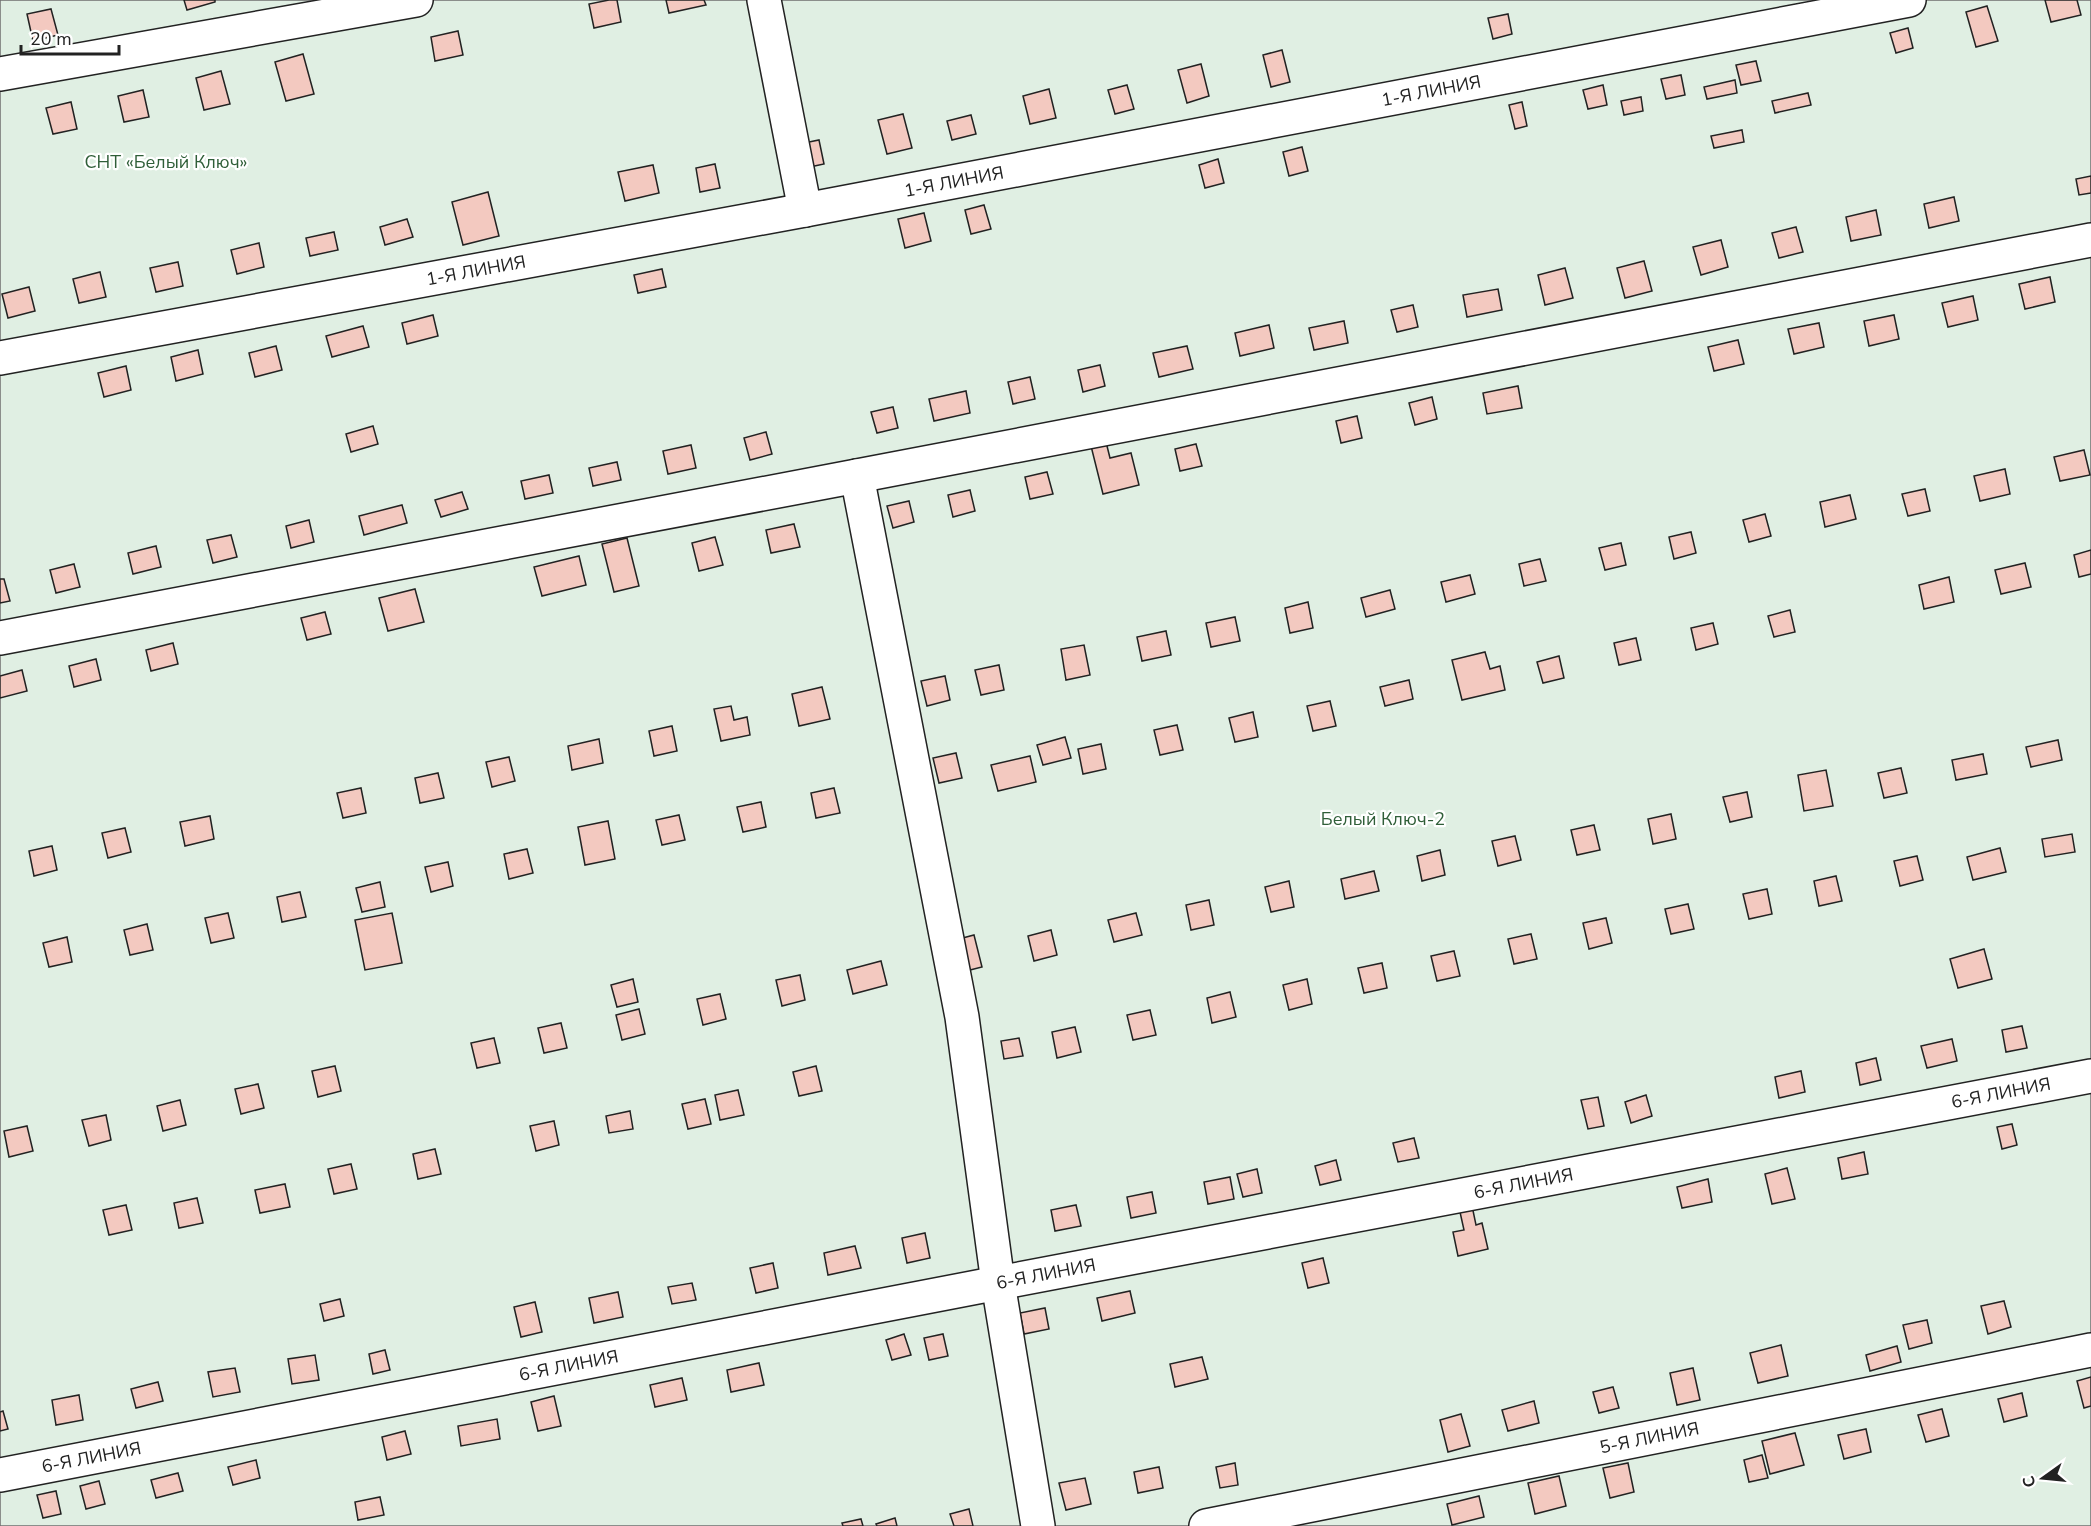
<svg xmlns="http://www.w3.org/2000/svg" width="2091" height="1526" viewBox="0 0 2091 1526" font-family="'Nunito Sans',sans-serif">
<rect width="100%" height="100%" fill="#fff"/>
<path fill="#e0efe3" stroke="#6f6f6f" stroke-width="1.5" d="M 0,0 L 2091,0 L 2091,1526 L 0,1526 Z"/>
<path fill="#f3c9c0" stroke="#222" stroke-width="1.5" d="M 184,0 L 215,0 L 215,2 L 187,10 Z
M 609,0 L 617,0 L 621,22 L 594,28 L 589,4 Z
M 666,0 L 704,0 L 706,5 L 669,13 Z
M 2045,0 L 2077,0 L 2081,15 L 2051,22 Z
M 1987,6 L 1998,41 L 1976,47 L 1966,12 Z
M 51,9 L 58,35 L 33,41 L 27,14 Z
M 1508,14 L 1512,34 L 1493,39 L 1488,18 Z
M 1908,28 L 1913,48 L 1896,53 L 1890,33 Z
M 458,31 L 463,55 L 435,61 L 431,37 Z
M 1282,50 L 1290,82 L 1271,87 L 1263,55 Z
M 303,54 L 314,94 L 286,101 L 275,62 Z
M 1756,61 L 1761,81 L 1741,85 L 1736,65 Z
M 1201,64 L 1209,96 L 1187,103 L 1178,70 Z
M 221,71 L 230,104 L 204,110 L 196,78 Z
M 1681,75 L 1685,95 L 1666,99 L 1661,79 Z
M 1735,80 L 1737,93 L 1707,99 L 1704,87 Z
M 1127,85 L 1134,109 L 1115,114 L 1108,90 Z
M 1603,85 L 1607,105 L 1588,109 L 1583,90 Z
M 1049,89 L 1056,118 L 1030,124 L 1023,96 Z
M 143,90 L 149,117 L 124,122 L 118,96 Z
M 1808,93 L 1811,105 L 1775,113 L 1772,101 Z
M 1641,97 L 1643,111 L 1624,115 L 1621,101 Z
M 71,102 L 77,129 L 53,134 L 46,108 Z
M 1522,102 L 1527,126 L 1515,129 L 1509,105 Z
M 903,114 L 912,148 L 887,154 L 878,120 Z
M 971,115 L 976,134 L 952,140 L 947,121 Z
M 1742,130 L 1744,142 L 1714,148 L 1711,136 Z
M 819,140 L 824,164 L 805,168 L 799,144 Z
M 1302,147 L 1308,171 L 1289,176 L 1283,152 Z
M 1218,159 L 1224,183 L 1205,188 L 1199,165 Z
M 715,164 L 720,188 L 700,192 L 696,168 Z
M 653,165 L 659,193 L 625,201 L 618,172 Z
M 2091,176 L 2091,193 L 2079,195 L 2076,179 Z
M 488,192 L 499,236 L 463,245 L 452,202 Z
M 1954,197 L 1959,221 L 1929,228 L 1924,204 Z
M 984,205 L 991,229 L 971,234 L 965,210 Z
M 1876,210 L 1881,235 L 1851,241 L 1846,217 Z
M 924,213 L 931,241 L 905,248 L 898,219 Z
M 407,219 L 413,237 L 385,245 L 380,227 Z
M 1796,227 L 1803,252 L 1779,258 L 1772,233 Z
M 334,232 L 338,250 L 310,256 L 306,238 Z
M 1721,240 L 1728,267 L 1701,275 L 1693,247 Z
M 259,243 L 264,267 L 237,274 L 231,250 Z
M 1644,261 L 1652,291 L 1625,298 L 1617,268 Z
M 178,262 L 183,286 L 156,292 L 150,268 Z
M 1565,268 L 1573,298 L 1545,305 L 1538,275 Z
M 662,269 L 666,287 L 638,293 L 634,275 Z
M 100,272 L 106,297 L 79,303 L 73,279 Z
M 2050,277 L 2055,302 L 2025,309 L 2019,284 Z
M 29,287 L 35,311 L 8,318 L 2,294 Z
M 1498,289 L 1502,310 L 1467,317 L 1463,295 Z
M 1973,296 L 1978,320 L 1948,327 L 1942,303 Z
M 1413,305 L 1418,327 L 1397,332 L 1391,310 Z
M 433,315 L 438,336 L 407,344 L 402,323 Z
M 1894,315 L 1899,339 L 1869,346 L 1864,321 Z
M 1344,321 L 1348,343 L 1314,350 L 1309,328 Z
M 1819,323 L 1824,347 L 1794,354 L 1788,329 Z
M 1269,325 L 1274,348 L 1240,356 L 1235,333 Z
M 363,326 L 369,347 L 332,357 L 326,336 Z
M 1738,340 L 1744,364 L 1714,371 L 1708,347 Z
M 276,346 L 282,370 L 255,377 L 249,353 Z
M 1187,346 L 1193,369 L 1159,377 L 1153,353 Z
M 198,350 L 203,374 L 176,381 L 171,357 Z
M 1100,365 L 1105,386 L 1083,392 L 1078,370 Z
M 126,366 L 131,390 L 104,397 L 98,373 Z
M 1030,377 L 1035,399 L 1013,404 L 1008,382 Z
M 1518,386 L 1522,408 L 1487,414 L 1483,393 Z
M 966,391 L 970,413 L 934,421 L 929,399 Z
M 1432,397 L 1437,419 L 1415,425 L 1409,403 Z
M 893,407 L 898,428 L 877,433 L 871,412 Z
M 1357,416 L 1362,438 L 1341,443 L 1336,421 Z
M 373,426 L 378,444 L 351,452 L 346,434 Z
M 766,432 L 772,454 L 750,460 L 744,438 Z
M 1104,434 L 1110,458 L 1131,453 L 1139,485 L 1103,494 L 1089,438 Z
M 1196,444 L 1202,466 L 1180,471 L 1175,449 Z
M 691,445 L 696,468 L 668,474 L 663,451 Z
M 2084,450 L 2090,475 L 2060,481 L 2054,457 Z
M 617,462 L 621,480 L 593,486 L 589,468 Z
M 2005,469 L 2010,494 L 1980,501 L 1974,476 Z
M 1047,472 L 1053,494 L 1030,499 L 1025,477 Z
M 549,475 L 553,493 L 525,499 L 521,481 Z
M 1925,489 L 1930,511 L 1908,516 L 1902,494 Z
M 970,490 L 975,511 L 953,517 L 948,495 Z
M 462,492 L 468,509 L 441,517 L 435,500 Z
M 1850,495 L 1856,519 L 1825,527 L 1820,502 Z
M 909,501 L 914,522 L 893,528 L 887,506 Z
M 402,505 L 407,523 L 364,535 L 359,516 Z
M 1765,514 L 1771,536 L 1749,542 L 1743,520 Z
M 309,520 L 314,542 L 291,548 L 286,526 Z
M 794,524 L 800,547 L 771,553 L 766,530 Z
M 1691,532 L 1696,553 L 1674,559 L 1669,537 Z
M 231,535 L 237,557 L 213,563 L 207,540 Z
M 715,537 L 723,565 L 699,571 L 692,543 Z
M 627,538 L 639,586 L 614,592 L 602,544 Z
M 1621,543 L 1626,565 L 1605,570 L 1599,548 Z
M 156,546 L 161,567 L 133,574 L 128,553 Z
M 2091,550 L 2091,574 L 2079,577 L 2074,555 Z
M 579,556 L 586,585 L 542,596 L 534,567 Z
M 1540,559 L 1546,581 L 1524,586 L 1519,564 Z
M 2025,563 L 2031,587 L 2001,594 L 1995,570 Z
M 74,564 L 80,587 L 56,593 L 50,570 Z
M 1470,575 L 1475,594 L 1446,602 L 1441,582 Z
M 1949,577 L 1954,602 L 1924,609 L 1919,585 Z
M 0,579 L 4,579 L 10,601 L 0,603 Z
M 415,589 L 424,622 L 388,631 L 379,598 Z
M 1390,590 L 1395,609 L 1366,617 L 1361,598 Z
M 1308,602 L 1313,628 L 1290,633 L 1285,608 Z
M 1790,610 L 1795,632 L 1774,637 L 1768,616 Z
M 325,612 L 331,634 L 307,640 L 301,618 Z
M 1235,617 L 1240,641 L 1211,647 L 1206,623 Z
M 1713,623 L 1718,644 L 1696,650 L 1691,628 Z
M 1166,631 L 1171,655 L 1142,661 L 1137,637 Z
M 1636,638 L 1641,660 L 1619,665 L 1614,643 Z
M 173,643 L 178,664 L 151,671 L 146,650 Z
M 1084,645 L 1090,675 L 1066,680 L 1061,649 Z
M 1485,652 L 1490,669 L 1500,666 L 1505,690 L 1462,700 L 1452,660 Z
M 1559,656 L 1564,678 L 1543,683 L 1537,662 Z
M 96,659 L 101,680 L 74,687 L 69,666 Z
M 999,665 L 1004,690 L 981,695 L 975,670 Z
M 22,670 L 27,691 L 0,698 L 0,676 Z
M 945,676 L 950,700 L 927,706 L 921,681 Z
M 1409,680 L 1413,699 L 1385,706 L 1380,687 Z
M 822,687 L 830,719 L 799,726 L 792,694 Z
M 1330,701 L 1336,726 L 1313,731 L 1307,706 Z
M 731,706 L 734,720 L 747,717 L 750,735 L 721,741 L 714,709 Z
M 1253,712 L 1258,737 L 1235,742 L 1229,718 Z
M 1177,725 L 1183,750 L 1160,755 L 1154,730 Z
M 672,726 L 677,751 L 654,756 L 649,731 Z
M 1065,737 L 1071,758 L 1043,765 L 1037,745 Z
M 599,739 L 603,763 L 572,770 L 568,746 Z
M 2058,740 L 2062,760 L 2031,767 L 2026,747 Z
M 1101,744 L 1106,769 L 1083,774 L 1078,749 Z
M 956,753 L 962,778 L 939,783 L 933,758 Z
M 1983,754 L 1987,774 L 1956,780 L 1952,760 Z
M 1030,756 L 1036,782 L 998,791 L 991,765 Z
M 509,757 L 515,781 L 492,787 L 486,762 Z
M 1901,768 L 1907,793 L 1884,798 L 1878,773 Z
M 1826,770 L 1833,806 L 1804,811 L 1798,775 Z
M 438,773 L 444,798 L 420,803 L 415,778 Z
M 361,788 L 366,813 L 343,818 L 337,793 Z
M 834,788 L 840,813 L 816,818 L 811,793 Z
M 1747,792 L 1752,817 L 1730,822 L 1723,797 Z
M 761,802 L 766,827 L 743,832 L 737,807 Z
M 1671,814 L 1676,839 L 1653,844 L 1648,819 Z
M 679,815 L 685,840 L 662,845 L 656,820 Z
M 210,816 L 214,839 L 185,846 L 180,822 Z
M 608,821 L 615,859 L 585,865 L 578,827 Z
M 1594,825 L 1600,850 L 1577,855 L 1571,830 Z
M 125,828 L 131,852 L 108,858 L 102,833 Z
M 2072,834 L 2075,852 L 2045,857 L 2042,839 Z
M 1515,836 L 1521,860 L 1498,866 L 1492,841 Z
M 52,846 L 57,870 L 34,876 L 29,851 Z
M 2000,848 L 2006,872 L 1973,880 L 1967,857 Z
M 527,849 L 533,873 L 509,879 L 504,854 Z
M 1440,850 L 1445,875 L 1422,881 L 1417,856 Z
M 1917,856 L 1923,880 L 1900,886 L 1894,861 Z
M 448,862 L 453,886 L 431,892 L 425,867 Z
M 1374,871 L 1379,891 L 1345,899 L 1341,879 Z
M 1836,876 L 1842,901 L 1819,906 L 1814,881 Z
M 1289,881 L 1294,907 L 1271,912 L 1265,887 Z
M 380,882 L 385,907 L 362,912 L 356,888 Z
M 1767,889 L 1772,914 L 1749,919 L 1743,894 Z
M 300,892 L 306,917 L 282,922 L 277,897 Z
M 1209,900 L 1214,925 L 1191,930 L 1186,905 Z
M 1688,904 L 1694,929 L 1671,934 L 1665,909 Z
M 228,913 L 234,938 L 211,943 L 205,918 Z
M 392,913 L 402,963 L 365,970 L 355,920 Z
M 1136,913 L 1142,935 L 1114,942 L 1108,920 Z
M 1606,918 L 1612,943 L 1589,949 L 1583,923 Z
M 147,924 L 153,950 L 130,955 L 124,930 Z
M 1051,930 L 1057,955 L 1034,961 L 1028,936 Z
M 1531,934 L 1537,959 L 1514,964 L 1508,939 Z
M 974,935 L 982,967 L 962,972 L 955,940 Z
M 67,937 L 72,962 L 49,967 L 43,943 Z
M 1984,949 L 1992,979 L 1958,988 L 1950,959 Z
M 1454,951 L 1460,976 L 1437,981 L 1431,956 Z
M 881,961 L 887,985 L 853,994 L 847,970 Z
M 1382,963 L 1387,988 L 1364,993 L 1358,968 Z
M 800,975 L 805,1000 L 782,1006 L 776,980 Z
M 633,979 L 638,1002 L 617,1007 L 611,985 Z
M 1307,979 L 1312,1004 L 1289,1010 L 1283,985 Z
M 1230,992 L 1236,1017 L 1212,1023 L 1207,998 Z
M 720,994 L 726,1019 L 703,1025 L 697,999 Z
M 639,1009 L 645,1034 L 622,1040 L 616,1015 Z
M 1150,1010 L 1156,1035 L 1133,1040 L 1127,1015 Z
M 561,1023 L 567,1048 L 544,1053 L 538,1028 Z
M 2022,1026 L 2027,1048 L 2006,1052 L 2002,1030 Z
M 1075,1027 L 1081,1052 L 1057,1058 L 1052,1032 Z
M 494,1038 L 500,1063 L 477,1068 L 471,1043 Z
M 1019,1038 L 1023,1056 L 1004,1059 L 1001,1041 Z
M 1952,1039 L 1957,1061 L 1927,1068 L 1921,1046 Z
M 1876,1058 L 1881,1080 L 1860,1085 L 1856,1063 Z
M 335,1066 L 341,1091 L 318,1097 L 312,1071 Z
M 816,1066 L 822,1091 L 799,1096 L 793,1072 Z
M 1801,1071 L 1805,1092 L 1779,1098 L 1775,1077 Z
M 258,1084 L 264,1108 L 241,1114 L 235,1089 Z
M 738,1090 L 744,1115 L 720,1120 L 715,1095 Z
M 1646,1095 L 1652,1116 L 1631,1123 L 1625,1102 Z
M 1598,1097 L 1604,1126 L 1588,1129 L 1581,1100 Z
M 705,1099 L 711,1124 L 688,1129 L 682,1104 Z
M 180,1100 L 186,1125 L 163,1131 L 157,1106 Z
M 630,1111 L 633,1129 L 609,1133 L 606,1116 Z
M 106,1115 L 111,1140 L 89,1146 L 82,1120 Z
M 554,1121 L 559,1145 L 536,1151 L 530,1126 Z
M 2012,1124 L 2017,1145 L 2002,1149 L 1997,1127 Z
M 27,1126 L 33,1151 L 9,1157 L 4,1131 Z
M 1414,1138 L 1419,1158 L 1398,1162 L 1393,1143 Z
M 435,1149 L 441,1174 L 418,1179 L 413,1154 Z
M 1864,1152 L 1868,1174 L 1842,1179 L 1838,1158 Z
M 1336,1160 L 1341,1180 L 1320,1185 L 1315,1166 Z
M 351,1164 L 357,1189 L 334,1194 L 328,1169 Z
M 1787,1168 L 1795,1199 L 1772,1204 L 1765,1174 Z
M 1257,1169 L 1262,1193 L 1243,1197 L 1237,1174 Z
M 1230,1177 L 1234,1199 L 1208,1204 L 1204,1182 Z
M 1708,1179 L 1712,1202 L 1682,1208 L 1677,1187 Z
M 285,1184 L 290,1207 L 260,1213 L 255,1190 Z
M 1152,1192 L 1156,1213 L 1131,1218 L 1127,1197 Z
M 197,1198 L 203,1223 L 179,1228 L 174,1203 Z
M 1471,1201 L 1476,1225 L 1482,1223 L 1488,1249 L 1458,1256 L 1453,1232 L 1464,1230 L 1458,1203 Z
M 126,1205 L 132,1230 L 109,1235 L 103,1210 Z
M 1076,1205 L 1081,1226 L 1055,1231 L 1051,1210 Z
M 925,1233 L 930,1258 L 907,1263 L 902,1238 Z
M 855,1246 L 861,1268 L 828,1275 L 824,1253 Z
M 1323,1258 L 1329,1283 L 1308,1288 L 1302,1263 Z
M 773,1263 L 778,1288 L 756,1293 L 750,1268 Z
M 692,1283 L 696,1300 L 672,1304 L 668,1287 Z
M 1130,1291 L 1135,1313 L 1102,1321 L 1097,1298 Z
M 618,1292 L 623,1317 L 594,1323 L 589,1298 Z
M 340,1299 L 344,1316 L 324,1321 L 320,1304 Z
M 2004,1301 L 2011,1327 L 1988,1334 L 1981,1306 Z
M 535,1302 L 542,1332 L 521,1337 L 514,1307 Z
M 1045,1308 L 1049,1329 L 1024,1334 L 1020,1313 Z
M 1927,1320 L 1932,1343 L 1909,1349 L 1903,1325 Z
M 904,1334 L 911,1355 L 892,1360 L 886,1340 Z
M 943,1334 L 948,1356 L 929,1360 L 924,1338 Z
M 1781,1345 L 1788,1376 L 1758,1383 L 1750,1353 Z
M 1897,1346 L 1901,1362 L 1870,1371 L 1866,1355 Z
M 385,1350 L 390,1370 L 373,1374 L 369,1354 Z
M 315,1355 L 319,1380 L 292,1384 L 288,1359 Z
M 1202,1357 L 1208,1379 L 1175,1387 L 1170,1364 Z
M 759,1363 L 764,1385 L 731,1392 L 727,1370 Z
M 235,1368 L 240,1392 L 213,1397 L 208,1372 Z
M 1693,1368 L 1700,1400 L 1677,1405 L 1670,1373 Z
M 2091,1377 L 2091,1406 L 2084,1408 L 2077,1381 Z
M 682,1378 L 687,1400 L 655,1407 L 650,1385 Z
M 158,1382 L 163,1401 L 136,1408 L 131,1389 Z
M 1613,1387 L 1619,1408 L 1599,1413 L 1593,1392 Z
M 2022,1393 L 2027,1416 L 2004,1422 L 1998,1399 Z
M 79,1395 L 83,1420 L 56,1425 L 52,1400 Z
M 554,1396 L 561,1426 L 538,1431 L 531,1402 Z
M 1534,1401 L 1539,1423 L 1508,1431 L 1502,1410 Z
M 1942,1409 L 1949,1436 L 1926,1442 L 1918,1415 Z
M 3,1411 L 8,1429 L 0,1431 L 0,1412 Z
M 1461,1414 L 1470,1446 L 1448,1452 L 1440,1420 Z
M 497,1419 L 500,1439 L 461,1446 L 458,1426 Z
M 1866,1429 L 1871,1452 L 1844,1459 L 1838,1435 Z
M 405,1431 L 411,1454 L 387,1460 L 382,1437 Z
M 1795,1433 L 1804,1465 L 1770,1474 L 1762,1441 Z
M 1762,1455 L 1768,1478 L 1749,1482 L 1744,1460 Z
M 256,1460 L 260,1478 L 233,1485 L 228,1467 Z
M 1235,1463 L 1238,1485 L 1220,1488 L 1216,1467 Z
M 1628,1463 L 1634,1492 L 1610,1498 L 1603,1468 Z
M 1159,1467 L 1163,1488 L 1138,1493 L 1134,1472 Z
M 178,1473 L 183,1491 L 156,1498 L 151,1480 Z
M 1559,1476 L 1566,1506 L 1535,1514 L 1528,1483 Z
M 1085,1478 L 1091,1504 L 1066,1510 L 1059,1483 Z
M 99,1481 L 105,1504 L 86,1509 L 80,1486 Z
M 56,1491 L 61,1514 L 43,1518 L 37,1495 Z
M 1479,1496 L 1484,1517 L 1452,1525 L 1447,1504 Z
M 380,1497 L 384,1515 L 358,1520 L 355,1502 Z
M 969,1509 L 973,1526 L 954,1526 L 950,1514 Z
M 895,1518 L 897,1526 L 877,1526 L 876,1524 Z
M 861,1519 L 863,1526 L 843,1526 L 842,1523 Z"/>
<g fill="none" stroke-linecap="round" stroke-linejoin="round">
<defs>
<g id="minor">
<path d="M 764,0 L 805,210"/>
<path d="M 0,74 L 416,0"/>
<path id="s1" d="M 0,358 L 805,210 L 1909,0"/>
<path d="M 857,476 L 962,1017 L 998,1283 L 1038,1526"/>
<path d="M 0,638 L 857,476 L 2091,240"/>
<path id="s2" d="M 0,1475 L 998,1283 L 2091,1076"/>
<path id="s3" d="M 1206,1526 L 2091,1350"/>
</g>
</defs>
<use href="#minor" stroke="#222" stroke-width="36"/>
<use href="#minor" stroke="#fff" stroke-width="33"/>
</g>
<g text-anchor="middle" stroke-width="4.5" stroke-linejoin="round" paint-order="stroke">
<g font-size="18" fill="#222" stroke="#fff">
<text dy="6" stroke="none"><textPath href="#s1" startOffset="1456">1-Я ЛИНИЯ</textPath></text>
<text dy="6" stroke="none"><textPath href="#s1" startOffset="970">1-Я ЛИНИЯ</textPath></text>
<text dy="6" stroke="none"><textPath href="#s1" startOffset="484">1-Я ЛИНИЯ</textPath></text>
<text dy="6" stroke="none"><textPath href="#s2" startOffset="2037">6-Я ЛИНИЯ</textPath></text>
<text dy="6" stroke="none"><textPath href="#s2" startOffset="1551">6-Я ЛИНИЯ</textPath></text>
<text dy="6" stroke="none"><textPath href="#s2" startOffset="1065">6-Я ЛИНИЯ</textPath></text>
<text dy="6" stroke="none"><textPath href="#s2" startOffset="579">6-Я ЛИНИЯ</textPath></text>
<text dy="6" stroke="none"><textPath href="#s3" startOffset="452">5-Я ЛИНИЯ</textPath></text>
<text dy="6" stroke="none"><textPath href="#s2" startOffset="93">6-Я ЛИНИЯ</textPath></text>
</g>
<g font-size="18" fill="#2f5e38" stroke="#fff">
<text x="166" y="168">СНТ «Белый Ключ»</text>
<text x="1383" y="825">Белый Ключ-2</text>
</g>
</g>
<g transform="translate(2043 1478) rotate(255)" stroke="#ffffff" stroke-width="4.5" paint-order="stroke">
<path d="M0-4.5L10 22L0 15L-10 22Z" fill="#222222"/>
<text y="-9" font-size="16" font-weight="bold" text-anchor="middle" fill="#222222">С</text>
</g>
<path d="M21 45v9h98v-9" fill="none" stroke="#222222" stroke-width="3"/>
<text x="30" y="45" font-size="18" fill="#222222" stroke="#ffffff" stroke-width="4.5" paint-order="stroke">20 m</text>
</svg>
